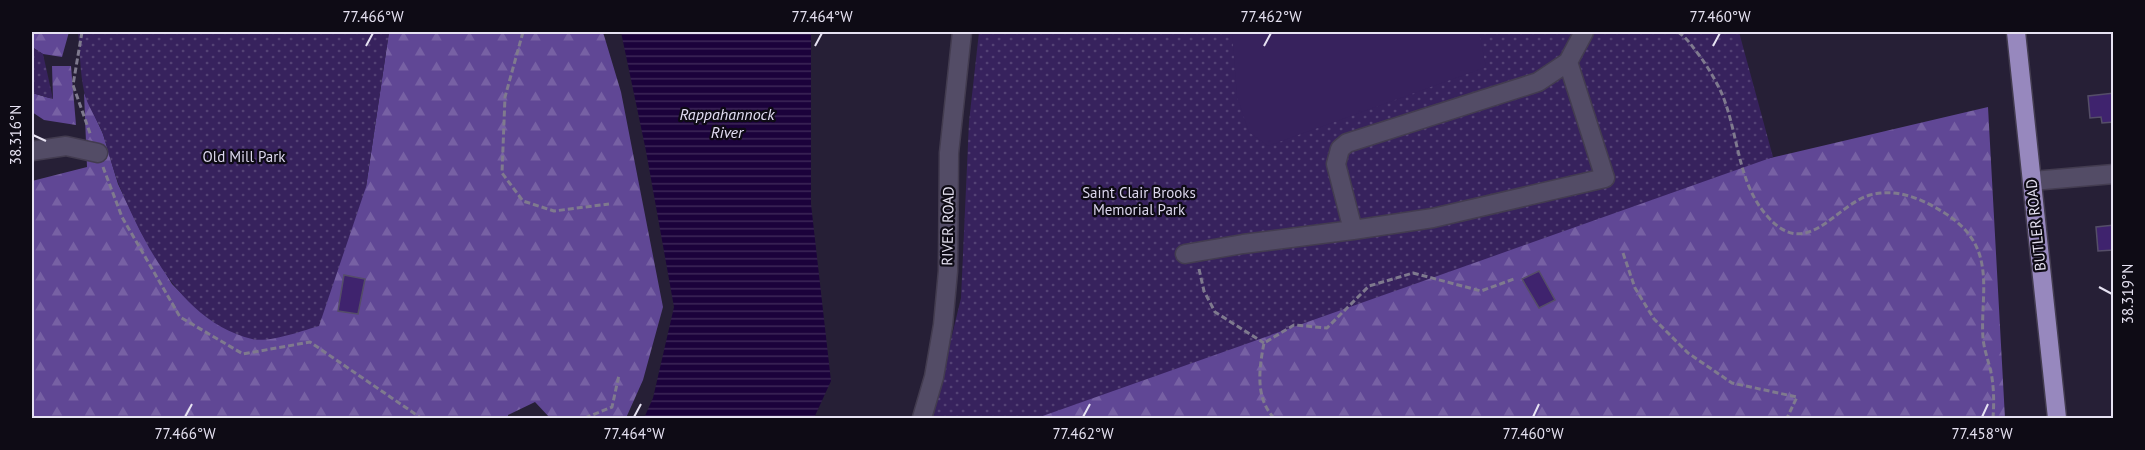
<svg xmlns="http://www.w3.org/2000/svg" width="2145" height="450" viewBox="0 0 2145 450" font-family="'PT Sans',sans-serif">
<defs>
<pattern id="forest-firs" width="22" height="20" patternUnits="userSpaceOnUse" patternTransform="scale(1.5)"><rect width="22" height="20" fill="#604795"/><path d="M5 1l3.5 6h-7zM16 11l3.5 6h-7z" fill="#7761a4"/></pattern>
<pattern id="park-dots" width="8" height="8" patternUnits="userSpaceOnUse" patternTransform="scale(1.5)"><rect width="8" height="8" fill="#37225d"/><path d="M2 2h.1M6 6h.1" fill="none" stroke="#544275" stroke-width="1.8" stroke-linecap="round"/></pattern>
<pattern id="water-rules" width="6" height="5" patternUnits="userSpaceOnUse" patternTransform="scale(1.5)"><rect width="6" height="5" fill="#1b023b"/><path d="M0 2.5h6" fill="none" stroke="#3c2758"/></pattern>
</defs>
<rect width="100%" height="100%" fill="#261f36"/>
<path fill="url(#forest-firs)" d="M 32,32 L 69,32 L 62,57 L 43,54 L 32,47 Z
M 389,32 L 603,32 L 621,92 L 663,307 L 643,380 L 626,418 L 550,418 L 535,402 L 508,415 L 508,418 L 32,418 L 32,181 L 87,167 L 84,93 L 103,134 L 118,184 L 141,232 L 172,284 L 187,299 L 366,187 Z
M 52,66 L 71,66 L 76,125 L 44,120 L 32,112 L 32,93 L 53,99 Z
M 1988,107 L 2005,418 L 1013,418 L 1643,188 Z"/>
<path fill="url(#park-dots)" d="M 78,32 L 389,32 L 366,187 L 319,326 C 302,331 269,343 252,339 C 182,322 145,246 119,185 C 113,170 109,153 104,137 C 99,121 87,107 84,91 C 80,72 80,51 78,32 Z
M 979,32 L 1739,32 L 1773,157 L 1037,418 L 932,418 L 961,298 L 969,122 Z
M 32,47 L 43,54 L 53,99 L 32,93 Z"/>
<path fill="#37225d" d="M 1232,32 L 1479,32 L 1486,67 L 1268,146 L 1249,132 L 1237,97 Z"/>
<path fill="url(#water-rules)" d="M 621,32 L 811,32 L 811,204 L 831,381 L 814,418 L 644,418 L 653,398 L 674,307 L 646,151 Z"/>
<path fill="#3f236e" stroke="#554e68" stroke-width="1.5" d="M 2114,93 L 2114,122 L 2102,123 L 2101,117 L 2090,118 L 2088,96 Z
M 2114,225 L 2114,250 L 2098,251 L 2096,227 Z
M 1539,271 L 1555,300 L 1539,308 L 1522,279 Z
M 344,275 L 365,279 L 358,314 L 338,311 Z"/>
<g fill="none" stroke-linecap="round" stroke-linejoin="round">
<defs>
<path id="minor" d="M 32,151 L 66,146 L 98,153
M 2032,181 L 2114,174
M 1353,230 L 1433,218 L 1605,178 L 1568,62
M 1185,254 L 1243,244 L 1353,230 L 1336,164 L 1340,149 L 1347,143 L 1538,82 L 1568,62 L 1584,32
M 922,418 L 934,377 L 943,325 L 948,271 L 949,153 L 962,32"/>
<path id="major" d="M 2016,32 L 2057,418"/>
</defs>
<use href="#minor" stroke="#433c50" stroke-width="21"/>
<use href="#major" stroke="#433c50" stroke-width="21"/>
<path stroke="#7f7a8e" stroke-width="3" stroke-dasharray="6 3" stroke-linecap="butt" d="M 82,32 L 73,85 L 91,136
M 523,32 L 505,97 L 502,173 L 523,201 L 554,211 L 609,204
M 1678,32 C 1687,38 1692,46 1699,55 C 1708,67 1716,81 1722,94 C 1739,135 1737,183 1768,217 C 1807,261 1834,206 1870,195 C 1896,188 1920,198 1943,212 C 1961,223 1976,238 1981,260 C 1987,285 1981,312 1983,338 C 1984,351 1990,364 1992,378 C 1994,391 1994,405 1993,418
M 103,167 L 122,217 L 180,317 L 243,354 L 310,342 L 421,418
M 1623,253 L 1635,288 L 1654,319 L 1688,353 L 1732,383 L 1797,397 L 1787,418 L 1783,418
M 1199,269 L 1204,291 L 1215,312 L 1264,343
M 585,418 L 612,407 L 619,375
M 1274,418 C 1255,398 1259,369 1264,343 L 1294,325 L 1327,328 L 1369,286 L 1413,273 L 1481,291 L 1514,279"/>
<use href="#minor" stroke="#534c66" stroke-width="18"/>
<use href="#major" stroke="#9788be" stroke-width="18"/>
</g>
<path fill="none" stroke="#e6e2f2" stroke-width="2" d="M 366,46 L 373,33M 815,46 L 822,33M 1264,46 L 1271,33M 1713,46 L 1720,33M 33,135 L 46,141M 2099,287 L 2112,294M 185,417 L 192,404M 634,417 L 641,404M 1083,417 L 1090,404M 1533,417 L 1539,404M 1982,417 L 1988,404"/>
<g text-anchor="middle" stroke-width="4.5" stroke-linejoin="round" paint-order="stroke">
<g font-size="15" fill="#dcd7ed" stroke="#0e0b15">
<text x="244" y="162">Old Mill Park</text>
<text x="1139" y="198">Saint Clair Brooks<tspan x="1139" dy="17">Memorial Park</tspan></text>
</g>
<g font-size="15" fill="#e6e2f2" stroke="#0e0b15">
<text transform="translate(2036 225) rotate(-96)" y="5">BUTLER ROAD</text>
<text transform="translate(948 226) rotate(-89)" y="5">RIVER ROAD</text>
</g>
<g font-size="16" font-style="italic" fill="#e2ddf3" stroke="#0e0b15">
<text x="727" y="120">Rappahannock<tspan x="727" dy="18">River</tspan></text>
</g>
</g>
<rect width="2145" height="450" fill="none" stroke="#0e0b15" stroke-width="66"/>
<rect x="33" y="33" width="2079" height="384" fill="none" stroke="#e6e2f2" stroke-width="2"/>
<g font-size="15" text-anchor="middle" fill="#e6e2f2">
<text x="373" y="22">77.466°W</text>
<text x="822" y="22">77.464°W</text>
<text x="1271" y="22">77.462°W</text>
<text x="1720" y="22">77.460°W</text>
<text transform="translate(16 135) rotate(-90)" y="5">38.316°N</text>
<text transform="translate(2128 294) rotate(-90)" y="5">38.319°N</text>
<text x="185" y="439">77.466°W</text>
<text x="634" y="439">77.464°W</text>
<text x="1083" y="439">77.462°W</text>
<text x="1533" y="439">77.460°W</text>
<text x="1982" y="439">77.458°W</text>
</g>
</svg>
